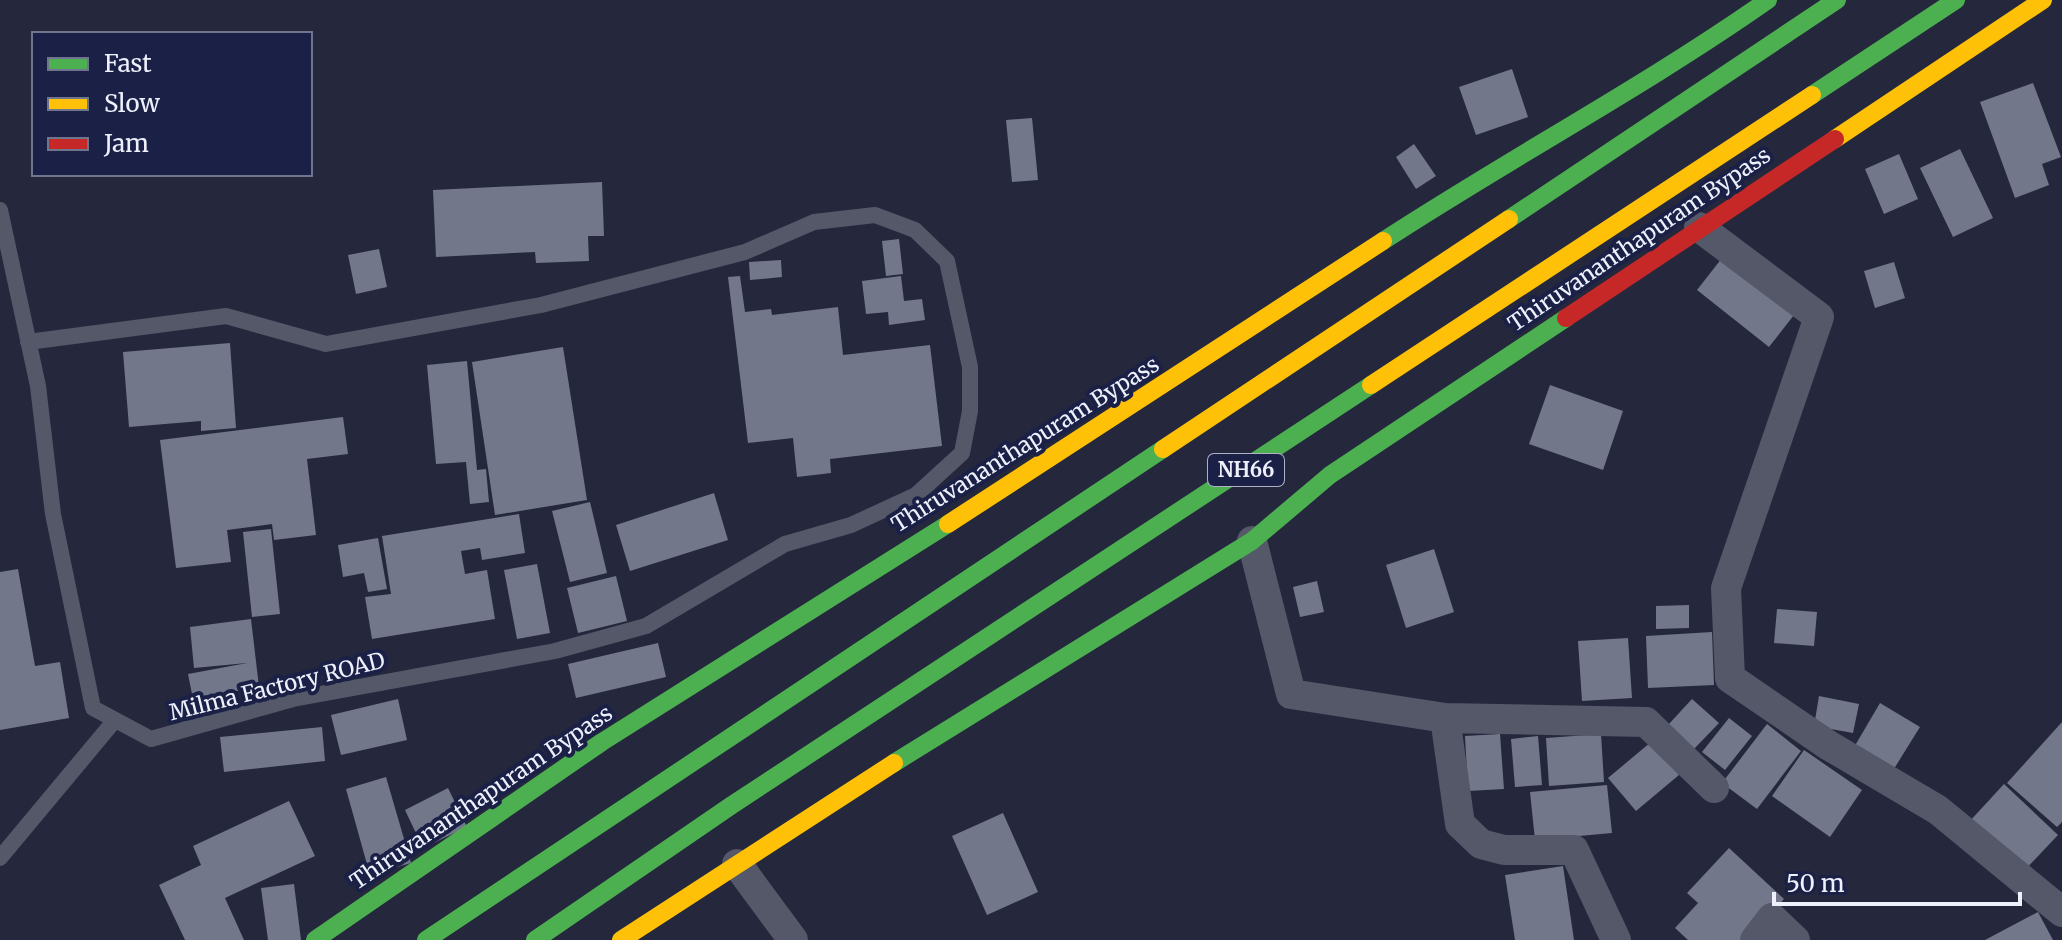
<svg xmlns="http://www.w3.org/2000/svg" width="2062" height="940" viewBox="0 0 2062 940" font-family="Merriweather,serif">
<rect width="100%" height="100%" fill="#25283d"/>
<path fill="#73778a" d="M 1512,69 L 1528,117 L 1476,135 L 1459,87 Z
M 2033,83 L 2061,157 L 2042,164 L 2049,185 L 2015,198 L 1980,102 Z
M 1032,118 L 1038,180 L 1012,182 L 1006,120 Z
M 1414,144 L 1436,176 L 1416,189 L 1396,157 Z
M 1960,149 L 1993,218 L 1953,237 L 1920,168 Z
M 1899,154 L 1918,199 L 1884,214 L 1865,169 Z
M 602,182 L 604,236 L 588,236 L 589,261 L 536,263 L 535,252 L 436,257 L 433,190 Z
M 899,239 L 903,274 L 886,276 L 882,241 Z
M 379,249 L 387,287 L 356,294 L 348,255 Z
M 1722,258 L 1794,315 L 1769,347 L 1697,290 Z
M 781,260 L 782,277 L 750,280 L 749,262 Z
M 1894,262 L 1905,298 L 1875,308 L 1864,271 Z
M 740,276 L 745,312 L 771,309 L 772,315 L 838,307 L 843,355 L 930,345 L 942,446 L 830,459 L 831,473 L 797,477 L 793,438 L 748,443 L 728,277 Z
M 901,276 L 904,301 L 922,299 L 925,320 L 889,325 L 888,312 L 866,314 L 862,281 Z
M 230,343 L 236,428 L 201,431 L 201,421 L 129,427 L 123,352 Z
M 563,347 L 587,500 L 495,515 L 472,362 Z
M 467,361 L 477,470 L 486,469 L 489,502 L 470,504 L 466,462 L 436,464 L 427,365 Z
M 1550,385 L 1623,411 L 1603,470 L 1529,444 Z
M 343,417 L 348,454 L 307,459 L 316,535 L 274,540 L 272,524 L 227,530 L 231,562 L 176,568 L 160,440 Z
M 714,493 L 728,540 L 630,571 L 616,525 Z
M 590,502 L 607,573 L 570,582 L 552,511 Z
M 519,514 L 525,553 L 482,560 L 480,548 L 461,551 L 465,574 L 487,570 L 495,619 L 372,639 L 365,597 L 391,594 L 382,536 Z
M 271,529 L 280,614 L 252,617 L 243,532 Z
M 378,538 L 387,589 L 368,592 L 364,573 L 343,577 L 338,545 Z
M 1434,549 L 1454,612 L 1406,628 L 1386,565 Z
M 537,564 L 550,633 L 517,639 L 504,570 Z
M 18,569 L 35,666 L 60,662 L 69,718 L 0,730 L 0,572 Z
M 616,576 L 627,621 L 578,633 L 567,588 Z
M 1317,581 L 1324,612 L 1300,617 L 1293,587 Z
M 1689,605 L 1689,628 L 1656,629 L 1656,606 Z
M 1777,609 L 1817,612 L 1814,646 L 1774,643 Z
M 251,619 L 259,687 L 193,699 L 188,674 L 247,663 L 194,668 L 190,627 Z
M 1712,632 L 1714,685 L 1648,688 L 1646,636 Z
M 1628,638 L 1632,698 L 1582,701 L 1578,641 Z
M 658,643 L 666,677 L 576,698 L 568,664 Z
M 1819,696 L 1859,704 L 1853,733 L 1814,726 Z
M 398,699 L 407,740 L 341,755 L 331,715 Z
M 1692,699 L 1719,723 L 1694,749 L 1668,725 Z
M 1880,703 L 1920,727 L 1892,772 L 1853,749 Z
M 1729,718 L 1752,736 L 1725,770 L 1702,752 Z
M 2062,722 L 2062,822 L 2057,827 L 2007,783 Z
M 1767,724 L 1801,751 L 1757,809 L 1722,783 Z
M 322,727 L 325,761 L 224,772 L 220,737 Z
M 1500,734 L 1504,789 L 1468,791 L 1465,736 Z
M 1601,734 L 1604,782 L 1549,786 L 1546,738 Z
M 1538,736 L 1542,785 L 1515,787 L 1511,739 Z
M 1651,742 L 1679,775 L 1636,811 L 1608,778 Z
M 1804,750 L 1862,790 L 1830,837 L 1772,796 Z
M 386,777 L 411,863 L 370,875 L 346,789 Z
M 2004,784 L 2058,835 L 2023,872 L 1969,822 Z
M 1607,785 L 1612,833 L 1535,840 L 1530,792 Z
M 448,788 L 467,827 L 423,848 L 405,810 Z
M 289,801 L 315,856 L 225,898 L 244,940 L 185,940 L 159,885 L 201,865 L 193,846 Z
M 1003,813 L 1038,892 L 987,915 L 952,836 Z
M 1729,848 L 1784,899 L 1747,940 L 1688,940 L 1675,928 L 1698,903 L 1687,893 Z
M 1563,866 L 1574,940 L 1515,940 L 1505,875 Z
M 294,884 L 301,940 L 268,940 L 261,888 Z
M 2038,912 L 2053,940 L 1985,940 Z"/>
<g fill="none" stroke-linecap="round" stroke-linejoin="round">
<path stroke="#555868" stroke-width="16" d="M 0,210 L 38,386 L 53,514 L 93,708 L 151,739 L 293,699 L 555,651 L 646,626 L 785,544 L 851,525 L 916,495 L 962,453 L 970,411 L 970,367 L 947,261 L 915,230 L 875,215 L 814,222 L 745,252 L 541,305 L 326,344 L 226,316 L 28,342
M 0,858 L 115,720"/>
<path stroke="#555868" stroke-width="30" d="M 1699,227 L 1819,317 L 1726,588 L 1730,678 L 1828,745 L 1938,810 L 2062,912
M 1252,541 L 1291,694 L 1445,718 L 1460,824 L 1481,844 L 1504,850 L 1574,850 L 1616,940
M 1445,718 L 1646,722 L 1714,788
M 737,864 L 793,940
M 1755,940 L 1772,918 L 1795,940"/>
<path stroke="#4caf50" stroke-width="18" d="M 1812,95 L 1956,0
M 1509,219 L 1837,0
M 1383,241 C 1510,158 1644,87 1768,0
M 894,763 L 1252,541 L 1330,475 L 1566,318
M 315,940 L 602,742 L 948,524
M 426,940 L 1163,449
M 535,940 L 732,805 L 1371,385"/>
<path stroke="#ffc107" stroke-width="18" d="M 1835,139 L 2043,0
M 1371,385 L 1812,95
M 1163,449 L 1509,219
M 948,524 L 1383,241
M 621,940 L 894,763"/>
<path stroke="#c62828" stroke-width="18" d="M 1566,318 L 1835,139"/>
</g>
<g text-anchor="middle" stroke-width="8" stroke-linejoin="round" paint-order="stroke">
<rect fill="#1b2047" stroke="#afb2c5" stroke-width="2" x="1208" y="454" width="76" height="32" rx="6"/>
<g font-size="20" font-weight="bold" fill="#eef1fb">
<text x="1246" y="477">NH66</text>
</g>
<g font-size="22" fill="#eef1fb" stroke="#1b2047">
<text transform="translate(1639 239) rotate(-34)" y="8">Thiruvananthapuram Bypass</text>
<text transform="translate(1025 444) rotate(-32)" y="8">Thiruvananthapuram Bypass</text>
<text transform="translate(277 686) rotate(-14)" y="8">Milma Factory ROAD</text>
<text transform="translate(481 797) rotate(-34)" y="8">Thiruvananthapuram Bypass</text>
</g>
</g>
<rect x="32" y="32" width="280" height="144" fill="#1b2047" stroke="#6f748f" stroke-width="2"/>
<rect x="48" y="58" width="40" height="12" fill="#4caf50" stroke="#6f748f" stroke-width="2"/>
<text x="104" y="72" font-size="24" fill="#eef1fb">Fast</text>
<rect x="48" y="98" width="40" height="12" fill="#ffc107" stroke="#6f748f" stroke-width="2"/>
<text x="104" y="112" font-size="24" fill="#eef1fb">Slow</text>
<rect x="48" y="138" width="40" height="12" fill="#c62828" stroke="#6f748f" stroke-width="2"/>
<text x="104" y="152" font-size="24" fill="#eef1fb">Jam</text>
<path d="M1774 892v12h246v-12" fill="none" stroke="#eef1fb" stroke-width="4"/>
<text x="1786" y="892" font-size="24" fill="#eef1fb" stroke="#1b2047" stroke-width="6" paint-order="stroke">50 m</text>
</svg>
